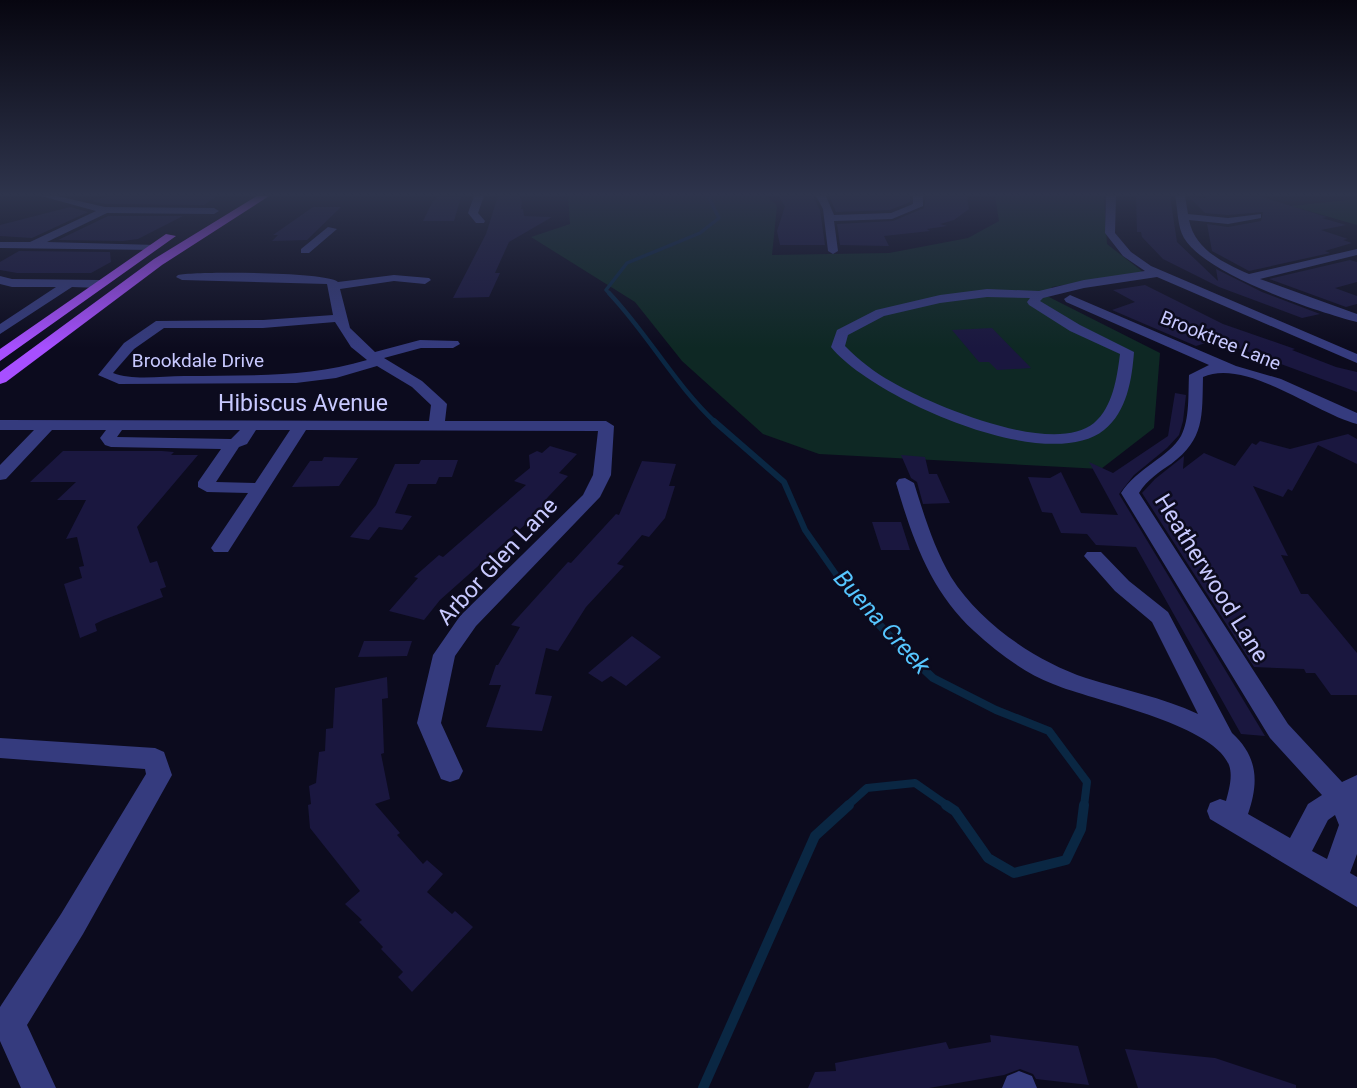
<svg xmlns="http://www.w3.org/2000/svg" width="1357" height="1088" viewBox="0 0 1357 1088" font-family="Roboto,sans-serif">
<rect width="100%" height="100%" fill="#0c0b1e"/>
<path fill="#0e2824" d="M 568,196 L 767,196 L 777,206 L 772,255 L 889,253 L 968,238 L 999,221 L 995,196 L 1104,196 L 1107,244 L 1143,272 L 1052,287 L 1047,296 L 1160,353 L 1154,428 L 1101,469 L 819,454 L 763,434 L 682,361 L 635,302 L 531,237 L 570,224 Z
M 1357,199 L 1357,225 L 1291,206 Z"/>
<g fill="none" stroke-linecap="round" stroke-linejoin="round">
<path stroke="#0a2743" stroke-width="3.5" d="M 611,295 L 606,290 L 627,263 L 700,233 L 719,218 L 708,196"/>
<path stroke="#0a2743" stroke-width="4.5" d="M 609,293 C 648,334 675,385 716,423"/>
<path stroke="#0a2743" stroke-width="6" d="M 714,421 L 784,482 L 805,530 L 847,590"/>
<path stroke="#0a2743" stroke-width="8" d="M 846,588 L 895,642 L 933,678 L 996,710 L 1049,731 L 1087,782 L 1084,806
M 847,806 L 867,788 L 915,783 L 948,806"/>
<path stroke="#0a2743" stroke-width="10" d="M 946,805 L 955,811 L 988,858 L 1014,873 L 1066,860 L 1081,829 L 1084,805
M 703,1088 L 815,836 L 849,805"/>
</g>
<path fill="#1a173f" d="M 110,196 L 217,196 L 204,205 L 105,204 L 91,201 Z
M 439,196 L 461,197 L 454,221 L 423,221 L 433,201 Z
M 498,196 L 519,196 L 522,201 L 521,209 L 523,209 L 524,216 L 552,217 L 509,242 L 495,273 L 500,273 L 489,297 L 453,298 L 486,234 Z
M 778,196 L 813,196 L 820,210 L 825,245 L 780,245 L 777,231 L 785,206 Z
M 829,196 L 910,196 L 910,202 L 890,210 L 836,212 Z
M 926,196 L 967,196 L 969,209 L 954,220 L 940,224 L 947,226 L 927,229 L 930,231 L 884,236 L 889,246 L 840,245 L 837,224 L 893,221 L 924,208 Z
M 1136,196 L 1170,196 L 1177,242 L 1218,281 L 1216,269 L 1262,292 L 1320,314 L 1302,318 L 1219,287 L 1163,259 L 1142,237 L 1141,232 L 1137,232 Z
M 1206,196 L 1259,196 L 1327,217 L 1322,218 L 1346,225 L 1321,230 L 1348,239 L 1343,240 L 1352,243 L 1325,251 L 1330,253 L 1249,271 L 1212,251 L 1207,224 L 1228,227 L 1261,221 L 1263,212 L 1228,215 L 1205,213 L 1189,197 L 1206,198 Z
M 70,207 L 88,212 L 32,238 L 0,236 L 0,225 Z
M 313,207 L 341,207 L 307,240 L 272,241 L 278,235 L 273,235 Z
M 108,216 L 183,216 L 138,239 L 123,241 L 58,240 Z
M 19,251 L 110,252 L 111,262 L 91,273 L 17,273 L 0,270 L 0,262 Z
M 1350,260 L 1357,262 L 1357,282 L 1335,288 L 1357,296 L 1357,304 L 1346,307 L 1269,279 Z
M 1145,285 L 1223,324 L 1295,349 L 1292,350 L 1336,367 L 1357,372 L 1357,392 L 1216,340 L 1196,346 L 1112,310 L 1135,302 L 1113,290 Z
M 992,328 L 1031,368 L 997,370 L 989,362 L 979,362 L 952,330 Z
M 1175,393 L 1186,395 L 1183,421 L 1179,435 L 1167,448 L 1134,475 L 1119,494 L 1265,736 L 1241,734 L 1136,547 L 1096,545 L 1087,534 L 1061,533 L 1052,513 L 1042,512 L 1028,477 L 1050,478 L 1061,472 L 1081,513 L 1118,515 L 1089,462 L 1113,473 L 1168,436 Z
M 1348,434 L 1357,439 L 1357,464 L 1318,445 L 1292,491 L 1288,489 L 1283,497 L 1253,486 L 1288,556 L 1281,555 L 1301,594 L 1308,594 L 1357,653 L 1357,695 L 1331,695 L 1315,673 L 1306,673 L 1304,669 L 1254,667 L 1142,493 L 1155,479 L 1184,456 L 1183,469 L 1204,453 L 1235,466 L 1252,443 L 1256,445 L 1260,441 L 1290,449 Z
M 550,446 L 577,454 L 559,473 L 568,476 L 548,497 L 543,504 L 547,505 L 440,600 L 424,620 L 389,611 L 418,578 L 414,577 L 439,555 L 443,557 L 526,485 L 514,481 L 530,468 L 529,455 L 537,451 L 542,453 Z
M 63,451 L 162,451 L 174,452 L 171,455 L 198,455 L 137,527 L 150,563 L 157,561 L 166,587 L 160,589 L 163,597 L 103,620 L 95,624 L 97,631 L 80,638 L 64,584 L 82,578 L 79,567 L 84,566 L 77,537 L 66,539 L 86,500 L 57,500 L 76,482 L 30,482 Z
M 901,455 L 925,457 L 929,474 L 937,474 L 950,503 L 923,504 L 917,482 L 911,478 Z
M 324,457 L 358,458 L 339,486 L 292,487 L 310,461 L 322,461 Z
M 421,460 L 458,460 L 452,477 L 439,477 L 436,484 L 408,484 L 395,513 L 412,516 L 402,530 L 379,527 L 369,540 L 350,537 L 376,505 L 395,464 L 419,464 Z
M 642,461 L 676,464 L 669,486 L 675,486 L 665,518 L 649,537 L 642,535 L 617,564 L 624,566 L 586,607 L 558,651 L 546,648 L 535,694 L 552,696 L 542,731 L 486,727 L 501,685 L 489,685 L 496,665 L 498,665 L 520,627 L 511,625 L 568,562 L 571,563 L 616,514 L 619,515 Z
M 872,522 L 901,522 L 910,550 L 881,550 Z
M 632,636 L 661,657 L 626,686 L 611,676 L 602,682 L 588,673 Z
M 364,641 L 412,641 L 407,656 L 358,657 Z
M 387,677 L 388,698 L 382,699 L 384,753 L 381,754 L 390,799 L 375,804 L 400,833 L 397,835 L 423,864 L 427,860 L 443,874 L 427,892 L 452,914 L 455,911 L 473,927 L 412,992 L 398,977 L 403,972 L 381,949 L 383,947 L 359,922 L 362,920 L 345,904 L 360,891 L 310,828 L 308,805 L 311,804 L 309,786 L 316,783 L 319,752 L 325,751 L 326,729 L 333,728 L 335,688 Z
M 990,1035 L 1078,1046 L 1089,1085 L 1036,1079 L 1033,1074 L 1020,1069 L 1004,1075 L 929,1088 L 808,1088 L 815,1072 L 836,1071 L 835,1063 L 946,1042 L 949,1049 L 991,1042 Z
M 1125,1049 L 1215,1058 L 1296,1085 L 1296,1088 L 1138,1088 Z"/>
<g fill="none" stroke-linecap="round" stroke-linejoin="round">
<path fill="#353b7e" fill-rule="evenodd" d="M 41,196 L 57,196 L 105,207 L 214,208 L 219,211 L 214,214 L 107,213 L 47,242 L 157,245 L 157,249 L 153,250 L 0,248 L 0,242 L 30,242 L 96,211 Z
M 474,196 L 484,196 L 478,213 L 485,221 L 484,223 L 476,223 L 468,213 Z
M 816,196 L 826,196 L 834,215 L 891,213 L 913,204 L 913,196 L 923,196 L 923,206 L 892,219 L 834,221 L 838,251 L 833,254 L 828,251 L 823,209 Z
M 1106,196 L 1116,196 L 1115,233 L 1131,252 L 1151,266 L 1357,354 L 1357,363 L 1157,277 L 1084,288 L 1043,298 L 1040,301 L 1080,325 L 1134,352 C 1132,379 1127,412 1104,430 C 1047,476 871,397 831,347 L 837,330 L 876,310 L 940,295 L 987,289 L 1039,291 L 1084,280 L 1145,271 L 1123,256 L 1105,233 ZM 987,297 L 1030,298 L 1027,302 L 1029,305 L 1070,331 L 1120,354 C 1117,377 1113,407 1094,423 C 1053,457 932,405 892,382 C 874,372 859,360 845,346 L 848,335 L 884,316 L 940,303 Z
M 1175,196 L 1185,196 L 1188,214 L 1228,218 L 1261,214 L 1261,218 L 1228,224 L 1189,220 C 1195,250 1224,263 1249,274 L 1357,249 L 1357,255 L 1260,279 L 1357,314 L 1357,322 C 1315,311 1206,275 1184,238 C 1177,226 1178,209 1175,196 Z
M 328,227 L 337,229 L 309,253 L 301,253 L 301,249 Z
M 178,275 C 197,271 329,272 338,282 L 394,275 L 429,278 L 431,280 L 425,284 L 394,281 L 340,289 L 350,328 L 375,352 L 420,340 L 458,341 L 460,344 L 453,348 L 421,348 L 384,358 L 422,381 L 444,401 L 447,404 L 445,421 L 606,421 L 614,426 L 611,475 L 600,497 L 476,626 L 455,656 L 441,723 L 463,771 L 459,779 L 450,782 L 441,779 L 417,723 L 433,655 L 460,616 L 583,495 L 593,475 L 598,431 L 306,430 L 228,552 L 214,552 L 211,548 L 248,493 L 207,492 L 198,487 L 198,482 L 221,449 L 111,447 L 105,445 L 100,438 L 106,430 L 52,430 L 6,479 L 0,480 L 0,465 L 34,430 L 0,430 L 0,420 L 429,421 L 431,405 L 412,387 L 377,366 L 336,378 L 296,383 L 119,384 L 98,375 L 124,343 L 156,321 L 263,320 L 333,315 L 327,284 L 182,280 L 176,277 ZM 335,322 L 351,347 L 367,360 C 307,378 246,375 184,376 C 162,376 134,381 113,373 L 134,349 L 164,328 L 263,328 ZM 122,430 L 240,430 L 231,439 L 117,437 ZM 256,430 L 290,430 L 255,483 L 216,482 L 239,447 L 247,444 Z
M 0,276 L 12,279 L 101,280 L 107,284 L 101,288 L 72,287 L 0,334 L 0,324 L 56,287 L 12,287 L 0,284 Z
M 1070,295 L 1236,366 L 1281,379 L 1357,413 L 1357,424 C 1315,413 1246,358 1203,377 C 1202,416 1205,439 1171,464 C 1159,472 1147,480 1139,493 L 1288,724 L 1342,782 L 1357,775 L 1357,854 L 1350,873 L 1357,877 L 1357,907 L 1210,819 L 1207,811 L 1210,803 L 1220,799 L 1226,801 C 1229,790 1233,776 1229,765 C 1212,723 1093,701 1053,684 C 1024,673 997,652 974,631 C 931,592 912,538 896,483 L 899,479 L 905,478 L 914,483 C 924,515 934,548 951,577 C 980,623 1035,661 1086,678 C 1123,690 1162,697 1198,714 L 1152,622 L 1115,591 L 1084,556 L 1087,552 L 1101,552 L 1129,581 L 1168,612 L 1232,733 C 1258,757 1259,782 1248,814 L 1290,838 L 1308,804 L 1322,795 L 1270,738 L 1121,493 C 1137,468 1169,457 1181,436 C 1190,419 1188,394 1189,375 L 1209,365 L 1066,302 L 1064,299 ZM 1335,815 L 1339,825 L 1327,859 L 1312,851 L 1328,820 Z
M 0,738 L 155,748 L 164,752 L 172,775 L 83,934 L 27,1025 L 56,1088 L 21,1088 L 0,1041 L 0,1007 L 61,914 L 146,774 L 145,769 L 0,758 Z
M 1019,1071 L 1032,1076 L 1037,1088 L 1002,1088 L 1007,1076 Z"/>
<path fill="#a74fff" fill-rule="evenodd" d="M 257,196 L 269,196 L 162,265 L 6,382 L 0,384 L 0,372 L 154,259 Z
M 166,234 L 176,236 L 0,361 L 0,349 Z"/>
</g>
<linearGradient id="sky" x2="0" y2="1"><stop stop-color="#070610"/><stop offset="0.56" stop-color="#2e344c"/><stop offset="1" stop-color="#2e344c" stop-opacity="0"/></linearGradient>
<rect width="1357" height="348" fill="url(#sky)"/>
<g text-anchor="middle" stroke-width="5" stroke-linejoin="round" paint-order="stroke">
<g font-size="19" fill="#c8c9ff" stroke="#0c0b1e">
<text transform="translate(1221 340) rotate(22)" y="7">Brooktree Lane</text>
<text x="198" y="367">Brookdale Drive</text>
</g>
<g font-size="23" fill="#c8c9ff" stroke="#0c0b1e">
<text x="303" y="411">Hibiscus Avenue</text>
<text transform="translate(497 561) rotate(-47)" y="8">Arbor Glen Lane</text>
<text transform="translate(1212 578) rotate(58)" y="8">Heatherwood Lane</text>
</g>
<g font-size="24" font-style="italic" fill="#56c6ff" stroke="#0c0b1e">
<text transform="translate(882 622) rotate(48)" y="8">Buena Creek</text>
</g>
</g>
</svg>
